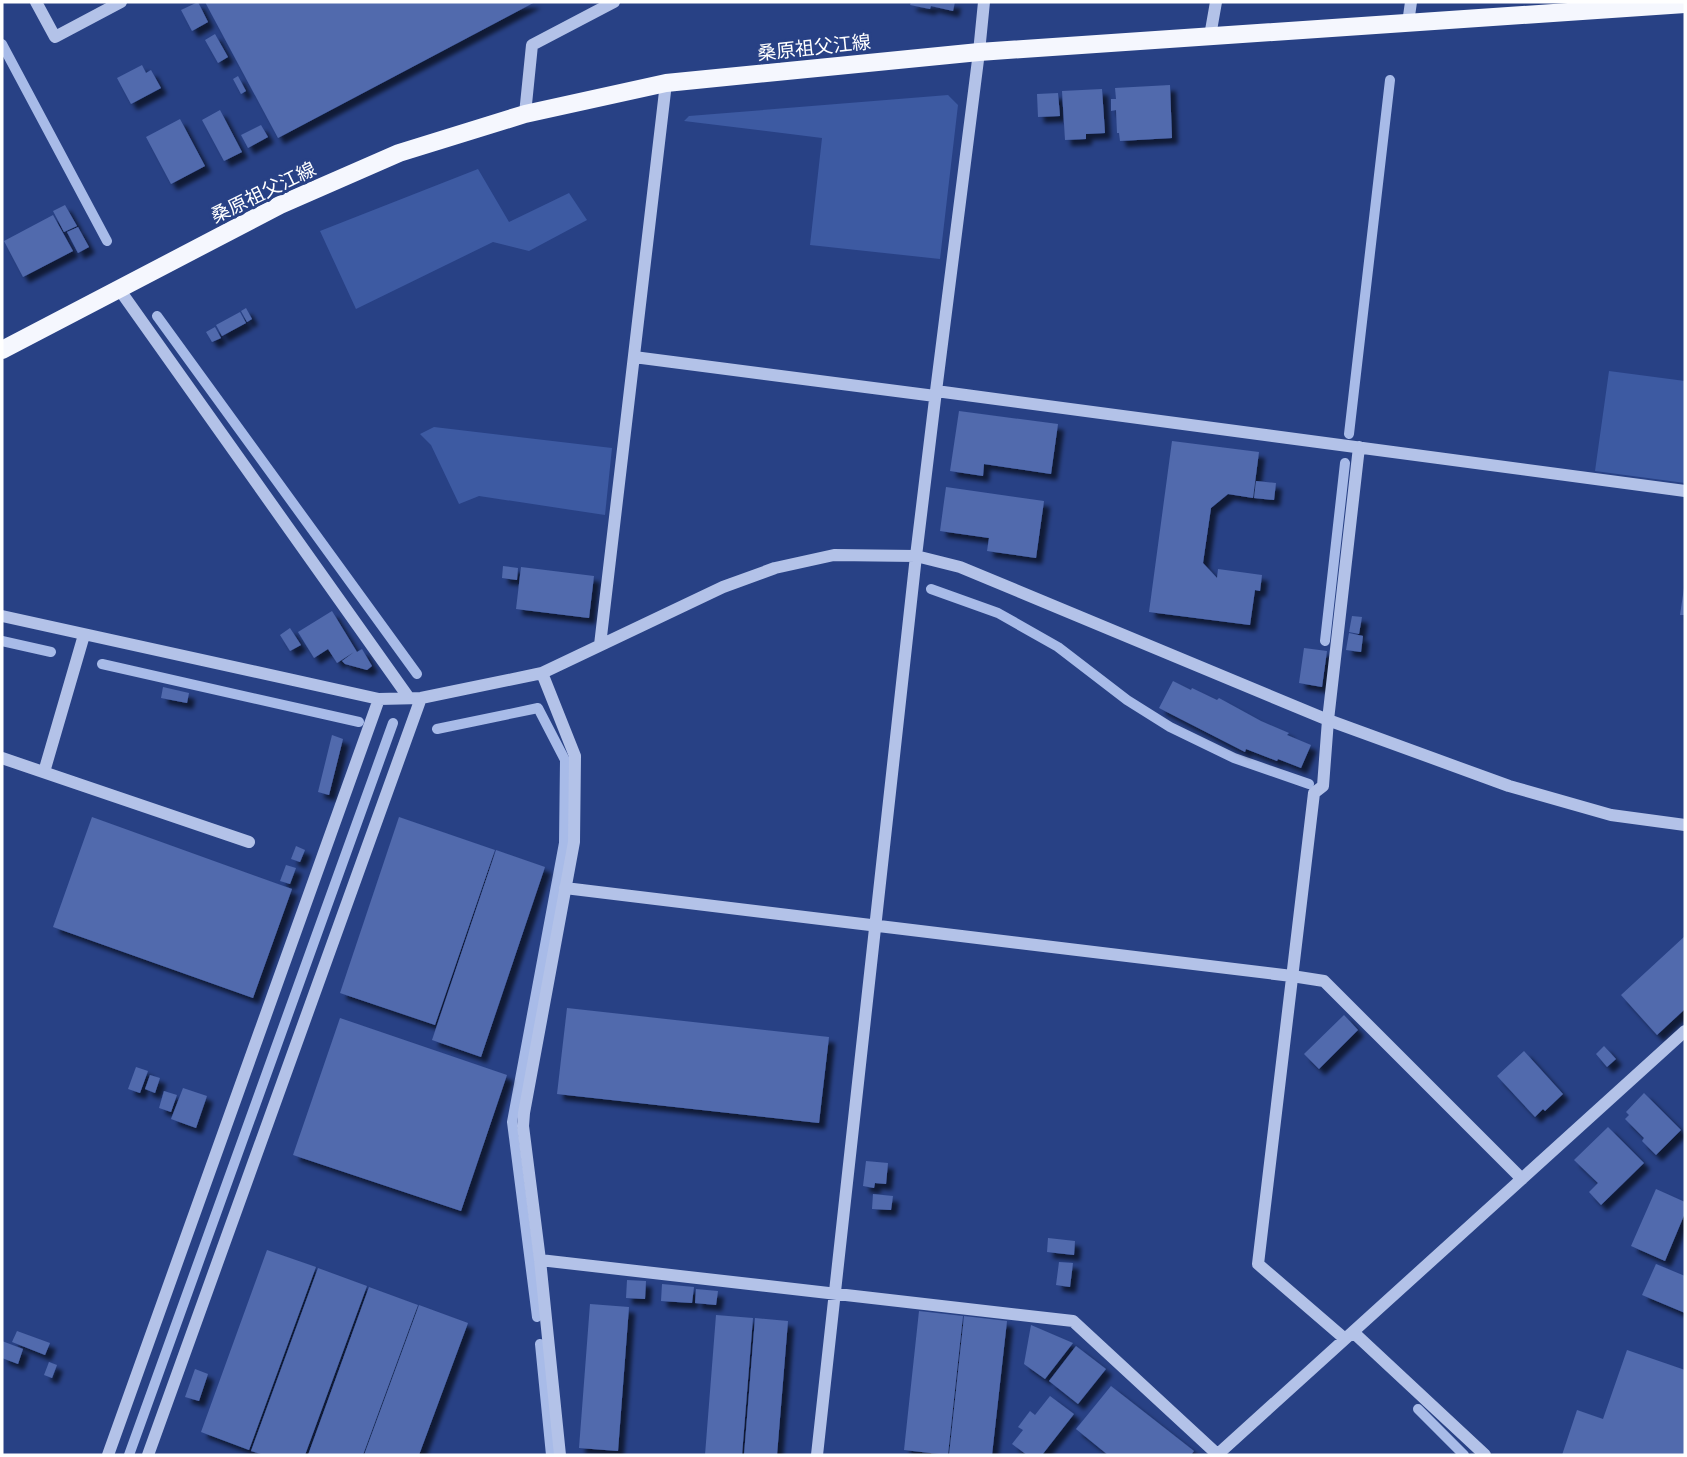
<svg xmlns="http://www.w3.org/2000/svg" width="1687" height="1457" viewBox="0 0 1687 1457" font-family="Karla,'Noto Sans JP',sans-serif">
<defs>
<filter id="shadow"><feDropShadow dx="6" dy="6" stdDeviation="2" flood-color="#0009"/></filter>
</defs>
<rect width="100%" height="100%" fill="#284185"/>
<path fill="#3d5aa2" d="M 948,95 L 958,105 L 940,259 L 810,245 L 822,138 L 684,121 L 689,116 Z
M 478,169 L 509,222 L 569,193 L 587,220 L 529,251 L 493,242 L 356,309 L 320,231 Z
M 1609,371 L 1685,381 L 1685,483 L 1595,471 Z
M 434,427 L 612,448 L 605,515 L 479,496 L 459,504 L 431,445 L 420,434 Z"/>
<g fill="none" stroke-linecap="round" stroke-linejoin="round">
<path stroke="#a8bbe8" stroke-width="10" d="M 2,44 L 107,241
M 157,316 L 417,674
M 1349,434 L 1390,80
M 931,589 L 998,613 L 1058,647 L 1127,700 L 1170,727 L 1234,758 L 1309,784
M 2,641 L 51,652
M 1325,641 L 1345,463
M 102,664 L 359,722
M 437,729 L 538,708 L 565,760 L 564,843 L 512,1122 L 537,1317
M 540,1344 L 551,1455
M 1418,1409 L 1464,1455
M 129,1455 L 393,723"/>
</g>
<path fill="#516aad" filter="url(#shadow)" d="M 198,2 L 208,22 L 192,31 L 181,10 Z
M 205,2 L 535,2 L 278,138 Z
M 911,2 L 955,2 L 953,11 L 931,6 L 930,9 L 910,5 Z
M 215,34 L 228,57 L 218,63 L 205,40 Z
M 142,65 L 146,73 L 151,70 L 161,88 L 131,104 L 117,78 Z
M 238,76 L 246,91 L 241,94 L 233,79 Z
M 1170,85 L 1172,138 L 1120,141 L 1119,133 L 1117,133 L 1116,110 L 1111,111 L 1111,99 L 1116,99 L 1115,88 Z
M 1102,89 L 1105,133 L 1086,134 L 1086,139 L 1065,140 L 1062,91 Z
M 1058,93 L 1060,116 L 1038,117 L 1037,94 Z
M 220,110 L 242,152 L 224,161 L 202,120 Z
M 180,119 L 205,166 L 171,184 L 146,137 Z
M 261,125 L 268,137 L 248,148 L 241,135 Z
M 65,205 L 77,226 L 64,232 L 53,211 Z
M 53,215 L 73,251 L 23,277 L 4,241 Z
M 78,227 L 89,247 L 78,253 L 67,232 Z
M 246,308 L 252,319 L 247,322 L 241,311 Z
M 240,312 L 246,323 L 222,336 L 216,325 Z
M 215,327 L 221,338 L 212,342 L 206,332 Z
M 959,411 L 1058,424 L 1051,474 L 984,464 L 983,476 L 950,471 Z
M 1172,441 L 1259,452 L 1253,498 L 1228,494 L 1211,508 L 1203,563 L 1217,578 L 1218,569 L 1262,575 L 1260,591 L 1255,590 L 1250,625 L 1149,612 Z
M 1256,481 L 1276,483 L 1274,500 L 1254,498 Z
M 946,487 L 1044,501 L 1036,558 L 987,551 L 989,538 L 940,531 Z
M 503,566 L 518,568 L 517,580 L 502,578 Z
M 521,567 L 594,576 L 589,618 L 516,609 Z
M 1684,588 L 1685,588 L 1685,615 L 1680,615 Z
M 332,611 L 357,652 L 362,649 L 372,666 L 367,670 L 345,664 L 342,661 L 354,652 L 337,663 L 328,649 L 314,658 L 298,632 Z
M 1352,616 L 1362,617 L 1359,634 L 1349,632 Z
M 290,628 L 301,645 L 290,651 L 280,635 Z
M 1349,633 L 1363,636 L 1361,652 L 1346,650 Z
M 1304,648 L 1327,651 L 1322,687 L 1299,683 Z
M 1173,681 L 1191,690 L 1192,688 L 1217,700 L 1219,698 L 1261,721 L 1289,733 L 1287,735 L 1311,745 L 1301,768 L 1278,759 L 1277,761 L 1246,749 L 1245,752 L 1159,708 Z
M 163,687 L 189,693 L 187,703 L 161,698 Z
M 332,735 L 343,739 L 329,795 L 318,792 Z
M 92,817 L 292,889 L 253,998 L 53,927 Z
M 399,817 L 495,850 L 435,1025 L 340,993 Z
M 296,846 L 305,850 L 300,862 L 291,859 Z
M 496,850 L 545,867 L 481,1057 L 432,1040 Z
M 286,865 L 296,868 L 290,884 L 280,881 Z
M 1685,936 L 1685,1009 L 1657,1035 L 1621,995 Z
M 567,1008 L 829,1037 L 819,1123 L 557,1094 Z
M 1344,1015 L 1358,1030 L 1319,1069 L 1304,1054 Z
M 340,1018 L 507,1075 L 461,1211 L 293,1155 Z
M 1604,1046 L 1616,1059 L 1607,1067 L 1596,1054 Z
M 1524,1051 L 1563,1094 L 1545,1111 L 1543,1109 L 1535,1117 L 1497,1076 Z
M 136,1067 L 148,1071 L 140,1093 L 128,1089 Z
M 150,1075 L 160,1078 L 155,1093 L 145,1089 Z
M 183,1088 L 207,1096 L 196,1128 L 171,1119 Z
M 164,1091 L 177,1095 L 171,1112 L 159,1108 Z
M 1644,1093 L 1681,1130 L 1656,1155 L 1642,1141 L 1644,1138 L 1625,1119 L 1629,1115 L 1626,1112 Z
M 1608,1127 L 1644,1163 L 1601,1205 L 1589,1192 L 1598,1183 L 1574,1160 Z
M 866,1161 L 888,1163 L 886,1184 L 875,1183 L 874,1188 L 863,1186 Z
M 1656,1189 L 1685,1202 L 1685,1213 L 1665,1261 L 1631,1246 Z
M 873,1194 L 893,1196 L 891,1210 L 872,1209 Z
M 1048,1238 L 1075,1241 L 1074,1255 L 1047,1252 Z
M 267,1250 L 316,1267 L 249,1450 L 201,1432 Z
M 1059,1262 L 1073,1263 L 1070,1287 L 1056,1285 Z
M 1656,1264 L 1685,1276 L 1685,1313 L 1642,1295 Z
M 318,1268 L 367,1286 L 305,1455 L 264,1455 L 251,1451 Z
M 627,1280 L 646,1281 L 645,1299 L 626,1298 Z
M 662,1284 L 694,1287 L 692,1303 L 661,1301 Z
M 369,1287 L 418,1305 L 363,1455 L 308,1455 Z
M 696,1289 L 718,1291 L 716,1305 L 695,1303 Z
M 590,1304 L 629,1307 L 618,1451 L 579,1448 Z
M 419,1305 L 468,1323 L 419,1455 L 364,1455 Z
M 919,1311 L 963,1316 L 948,1455 L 904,1450 Z
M 716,1315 L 753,1318 L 742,1455 L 705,1455 Z
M 964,1316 L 1007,1321 L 992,1455 L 949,1455 Z
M 755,1318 L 788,1321 L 777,1455 L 744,1455 Z
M 1031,1325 L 1073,1343 L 1045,1379 L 1024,1364 Z
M 17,1331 L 50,1343 L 45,1355 L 12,1342 Z
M 2,1341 L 23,1349 L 18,1364 L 2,1358 Z
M 1076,1346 L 1106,1369 L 1078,1404 L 1049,1381 Z
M 1627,1350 L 1685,1370 L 1685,1455 L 1562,1455 L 1577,1410 L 1603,1419 Z
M 49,1362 L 57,1365 L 52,1378 L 44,1375 Z
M 195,1369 L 208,1374 L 199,1401 L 185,1397 Z
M 1111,1386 L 1194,1451 L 1191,1455 L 1108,1455 L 1076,1429 Z
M 1050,1396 L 1074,1414 L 1042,1455 L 1027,1455 L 1012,1444 L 1023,1430 L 1018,1427 L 1030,1411 L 1035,1415 Z"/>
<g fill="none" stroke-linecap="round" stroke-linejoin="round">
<path stroke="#b3c2e8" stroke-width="12" d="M 36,2 L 55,37 L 121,2
M 1408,23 L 1411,2
M 1210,36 L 1216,2
M 525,114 L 532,45 L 614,2
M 119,289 L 409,698
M 634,357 L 935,396
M 936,391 L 1685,491
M 2,616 L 379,699 L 421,698 L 542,673 L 723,587 L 775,568 L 834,555 L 916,556 L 960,567 L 1328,720 L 1509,786 L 1611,815 L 1685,825
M 600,645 L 666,83
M 2,758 L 249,842
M 44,772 L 84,635
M 565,888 L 1292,976 L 1324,981 L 1522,1179
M 540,1260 L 523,1126 L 524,1113 L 574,842 L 575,756 L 542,673
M 1353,1332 L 1485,1455
M 1345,1339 L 1258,1264 L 1314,793 L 1323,786 L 1328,720 L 1359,447
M 108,1455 L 379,699
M 148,1455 L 421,698
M 560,1455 L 540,1260 L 1073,1321 L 1218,1455
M 817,1455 L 916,556 L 936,391 L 979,52 L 984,2
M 1217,1455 L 1685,1031"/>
<path stroke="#f5f7fe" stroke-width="18" d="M 2,350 L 280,205 L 399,153 L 525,114 L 666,83 L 979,52 L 1685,4"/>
</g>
<g text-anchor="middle" stroke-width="6" stroke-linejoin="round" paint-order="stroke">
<g font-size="19" fill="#fff" stroke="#284185">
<text transform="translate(814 47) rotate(-6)" y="7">桑原祖父江線</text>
<text transform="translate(263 192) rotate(-26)" y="7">桑原祖父江線</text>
</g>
</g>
<rect width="1687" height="1457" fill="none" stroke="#ffffff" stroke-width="7"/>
</svg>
